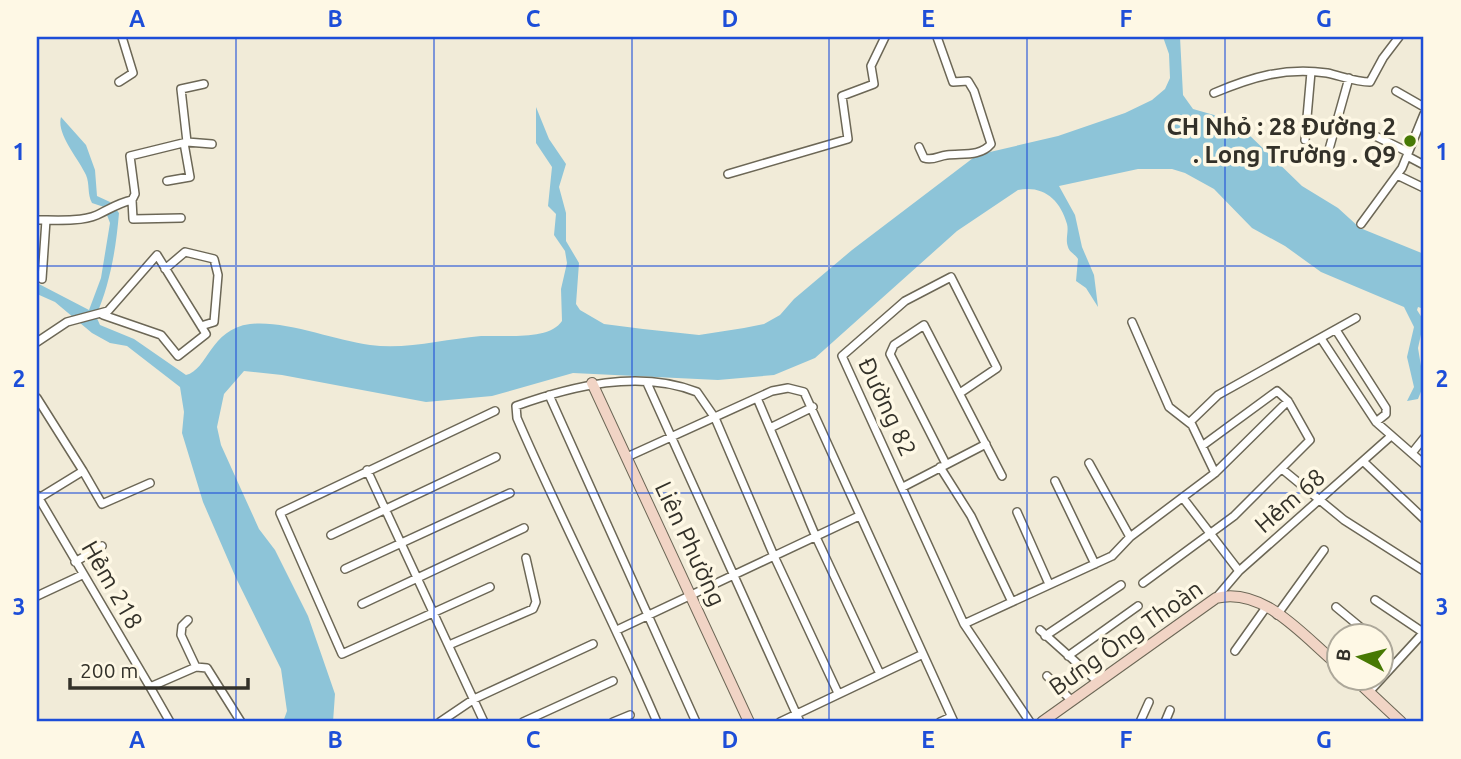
<svg xmlns="http://www.w3.org/2000/svg" width="1461" height="759" viewBox="0 0 1461 759" font-family="Ubuntu,sans-serif">
<rect width="100%" height="100%" fill="#f1ebd8"/>
<path fill="#8dc4d8" d="M 1163,37 L 1180,37 L 1183,95 L 1193,109 L 1214,115 L 1245,131 L 1302,186 L 1338,208 L 1360,228 L 1424,254 L 1424,309 L 1418,307 L 1417,310 L 1424,321 L 1418,348 L 1424,384 L 1418,399 L 1407,401 L 1414,387 L 1407,357 L 1414,327 L 1404,307 L 1321,272 L 1285,246 L 1252,228 L 1214,189 L 1185,173 L 1172,169 L 1138,169 L 1059,186 L 1075,215 L 1082,247 L 1094,275 L 1098,307 L 1086,288 L 1076,281 L 1078,259 C 1075,254 1069,252 1068,247 C 1065,239 1069,232 1067,224 C 1060,199 1043,185 1018,190 L 957,231 L 815,358 L 774,375 L 718,380 L 573,373 L 492,396 L 426,402 L 282,375 L 244,371 L 224,394 L 217,427 L 221,445 L 259,529 L 275,550 L 308,616 L 335,694 L 333,722 L 283,722 L 287,711 L 281,669 L 236,578 L 203,502 L 182,433 L 184,412 L 180,387 L 127,346 L 110,343 L 92,333 L 55,302 L 37,294 L 37,283 L 89,310 L 101,278 L 110,223 L 104,207 L 92,203 C 87,194 90,184 86,175 C 79,159 56,134 61,117 L 86,145 L 95,170 L 97,196 L 110,202 L 119,213 C 116,249 110,284 96,316 L 100,325 L 134,339 L 186,375 C 208,370 210,329 250,324 C 285,320 334,340 370,345 C 407,350 444,339 481,336 C 503,335 549,341 562,321 L 561,289 L 567,263 L 565,251 L 554,235 L 556,214 L 548,206 L 552,167 L 536,143 L 536,107 L 549,139 L 566,164 L 559,187 L 566,213 L 566,241 L 579,263 L 576,304 L 580,310 L 604,324 L 643,329 L 699,335 L 744,328 L 764,324 L 780,315 L 794,299 L 852,250 L 977,155 L 1058,136 L 1125,113 L 1152,100 L 1165,89 L 1170,78 L 1169,54 Z"/>
<g fill="none" stroke-linecap="round" stroke-linejoin="round">
<defs>
<path id="street" d="M 119,82 L 133,73 L 122,37
M 1396,91 L 1424,107
M 1214,93 C 1252,77 1285,67 1327,73 C 1341,76 1356,82 1370,82 L 1383,58 L 1399,37
M 1365,131 L 1408,152
M 1305,140 L 1311,72
M 187,142 L 181,89 L 204,84
M 919,147 L 924,158 C 933,161 938,156 947,155 C 962,153 980,157 991,144 L 974,91 L 968,81 L 953,82 L 937,37
M 1407,156 L 1424,165
M 1326,160 L 1349,78
M 728,174 L 848,139 L 842,96 L 874,84 L 871,66 L 885,37
M 1397,175 L 1424,188
M 167,181 L 190,177 L 184,143
M 132,200 L 133,219 L 181,218
M 37,220 C 55,220 81,222 97,215 C 110,209 118,203 132,200 L 135,194 L 130,156 L 187,142 L 212,144
M 1361,224 L 1402,168 L 1424,114
M 165,269 L 185,252 L 214,259 L 218,275 L 214,322 L 201,326
M 42,279 L 46,220
M 1132,322 L 1169,407 L 1192,425 L 1215,473
M 1336,330 L 1386,408 L 1386,414 L 1376,422
M 1322,340 L 1376,422 L 1424,464
M 37,342 L 67,322 L 108,311 L 157,255 L 206,334 L 178,356 L 161,335 L 103,315
M 647,383 L 800,722
M 960,393 L 997,368 L 951,277 L 905,301 L 842,356 L 964,624 L 1030,722
M 549,395 L 696,722
M 37,398 L 83,471
M 757,398 L 816,537 L 880,674
M 1190,422 L 1218,395 L 1356,318
M 770,428 L 813,407
M 1412,453 L 1424,438
M 627,457 L 772,391 L 788,388 L 804,392 L 954,722
M 1364,462 L 1424,519
M 1089,463 L 1130,537
M 946,464 L 890,354 L 894,345 L 924,325 L 1002,476
M 940,467 L 971,516 L 1012,602
M 1282,469 L 1344,520 L 1424,571
M 367,470 L 484,722
M 1055,481 L 1095,564
M 903,487 L 986,444
M 37,495 L 150,687 L 196,667
M 39,498 L 83,471 L 102,504 L 150,483
M 1183,498 L 1239,571
M 1017,512 L 1049,584
M 331,535 L 496,457
M 75,562 L 102,546
M 345,569 L 510,493
M 1143,583 L 1234,516 L 1310,440 L 1288,401 L 1277,391 L 1202,446
M 490,587 L 342,654 L 280,513 L 495,411
M 37,596 L 82,575
M 1216,598 L 1239,571 L 1391,436
M 1375,600 L 1424,633
M 362,604 L 524,528
M 1336,607 L 1371,636
M 1277,615 L 1324,550
M 188,620 L 182,626 L 181,635 L 196,667 L 207,668 L 241,722
M 964,624 L 1112,556 L 1130,537 L 1215,473 L 1288,401
M 617,630 L 859,516
M 1040,630 L 1098,682
M 1045,636 L 1121,585
M 449,645 L 533,609 L 536,602 L 526,558
M 1235,651 L 1267,606
M 1068,656 L 1138,606
M 1047,676 L 1072,701
M 150,687 L 170,722
M 1369,692 L 1424,632
M 440,722 L 474,699 L 593,644
M 523,722 L 613,681
M 613,722 L 630,715
M 657,722 C 613,619 561,520 517,418 L 516,406 C 572,386 639,369 697,392 L 715,418 L 774,556 L 838,693
M 780,722 L 923,654
M 940,722 L 951,717
M 1140,722 L 1149,702
M 1165,722 L 1170,710"/>
<path id="secondary" d="M 592,383 L 749,722
M 1354,678 L 1401,722
M 1042,722 L 1216,598 C 1264,586 1304,637 1338,665"/>
</defs>
<use href="#street" stroke="#6c6756" stroke-width="10"/>
<use href="#secondary" stroke="#6c6756" stroke-width="12"/>
<use href="#street" stroke="#fff" stroke-width="7"/>
<use href="#secondary" stroke="#f1d4c5" stroke-width="10"/>
</g>
<path fill="none" stroke="#1d4ed8" stroke-width="2" stroke-opacity="0.55" d="M 236,37 L 236,722M 434,37 L 434,722M 632,37 L 632,722M 829,37 L 829,722M 1027,37 L 1027,722M 1225,37 L 1225,722M 37,266 L 1424,266M 37,493 L 1424,493"/>
<circle fill="#477903" stroke="#fef8e5" stroke-width="2.5" cx="1410" cy="141" r="7"/>
<g text-anchor="middle" stroke-width="7" stroke-linejoin="round" paint-order="stroke">
<g font-size="24" font-weight="bold" fill="#333129" stroke="#fef8e5" text-anchor="end">
<text x="1396" y="135">CH Nhỏ : 28 Đường 2<tspan x="1396" dy="28">. Long Trường . Q9</tspan></text>
</g>
<g font-size="24" fill="#333129" stroke="#fef8e5">
<text transform="translate(887 407) rotate(65)" y="8">Đường 82</text>
<text transform="translate(1290 501) rotate(-41)" y="8">Hẻm 68</text>
<text transform="translate(690 544) rotate(65)" y="8">Liên Phường</text>
<text transform="translate(112 585) rotate(60)" y="8">Hẻm 218</text>
<text transform="translate(1126 638) rotate(-35)" y="8">Bưng Ông Thoàn</text>
</g>
</g>
<rect width="1461" height="759" fill="none" stroke="#fef8e5" stroke-width="77"/>
<g transform="translate(1360 657) rotate(277)"><circle r="33" fill="#fef8e5" stroke="#ada89a" stroke-width="2"/>
<path d="M0-5L12 26L0 18L-12 26Z" fill="#477903"/>
<text y="-10" font-size="19" font-weight="bold" text-anchor="middle" fill="#333129">B</text>
</g>
<path d="M70 678v10h178v-10" fill="none" stroke="#333129" stroke-width="3.5"/>
<text x="80" y="678" font-size="21" fill="#333129" stroke="#fef8e5" stroke-width="5" paint-order="stroke">200 m</text>
<rect x="38" y="38" width="1384" height="682" fill="none" stroke="#1d4ed8" stroke-width="2.5"/>
<g font-size="23" text-anchor="middle" font-weight="bold" fill="#1d4ed8">
<text x="137" y="27">A</text>
<text x="335" y="27">B</text>
<text x="533" y="27">C</text>
<text x="730" y="27">D</text>
<text x="928" y="27">E</text>
<text x="1126" y="27">F</text>
<text x="1324" y="27">G</text>
<text x="19" y="160">1</text>
<text x="1442" y="160">1</text>
<text x="19" y="387">2</text>
<text x="1442" y="387">2</text>
<text x="19" y="615">3</text>
<text x="1442" y="615">3</text>
<text x="137" y="748">A</text>
<text x="335" y="748">B</text>
<text x="533" y="748">C</text>
<text x="730" y="748">D</text>
<text x="928" y="748">E</text>
<text x="1126" y="748">F</text>
<text x="1324" y="748">G</text>
</g>
</svg>
